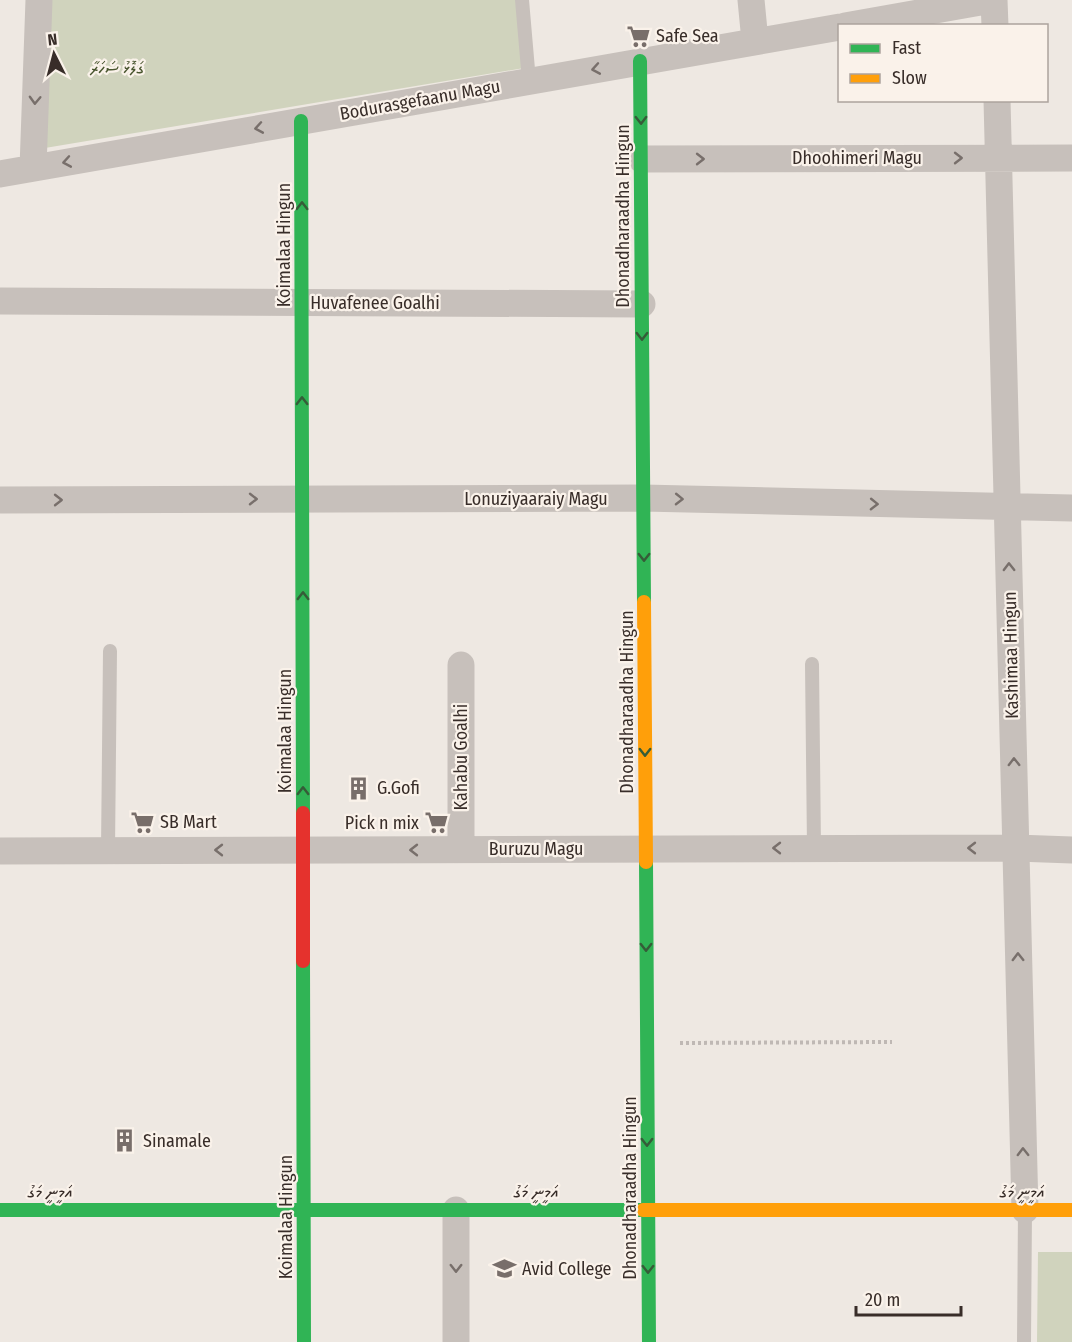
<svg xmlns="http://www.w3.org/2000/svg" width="1072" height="1342" viewBox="0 0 1072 1342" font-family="'Fira Sans Condensed','Noto Sans Thaana',sans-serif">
<rect width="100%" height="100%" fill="#eee8e2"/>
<path fill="#d0d3bd" d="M 51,0 L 518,0 L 524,68 L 45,148 Z
M 1038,1252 L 1072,1252 L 1072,1342 L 1037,1342 Z"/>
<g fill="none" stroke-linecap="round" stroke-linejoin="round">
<path stroke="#bfb8b4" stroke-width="4" stroke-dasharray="3 3" stroke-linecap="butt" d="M 680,1043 L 892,1042"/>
<path stroke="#c7c0bb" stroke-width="14" d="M 522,0 L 529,81
M 812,664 L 814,848
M 108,850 L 110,651
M 1024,1342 L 1025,1210"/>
<path stroke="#c7c0bb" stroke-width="27" d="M 751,0 L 755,41
M 994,0 L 995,26
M 845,26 L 992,0
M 997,100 L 1025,1210
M 641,159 L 1072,158
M 33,168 L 39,0
M 0,174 L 840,27
M 0,301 L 642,304
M 0,500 L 643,498 L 1072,508
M 461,849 L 461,665
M 0,851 L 1016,848 L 1072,850
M 456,1210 L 456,1342"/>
<path stroke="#30b455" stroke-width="14" d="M 640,61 L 644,602
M 301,121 L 303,813
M 646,862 L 649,1342
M 303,961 L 304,1342
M 0,1210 L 643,1210"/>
<path stroke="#ff9f0a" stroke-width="14" d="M 644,602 L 646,862
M 643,1210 L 1072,1210"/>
<path stroke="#e5322d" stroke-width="14" d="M 303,813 L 303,961"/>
</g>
<defs><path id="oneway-chevron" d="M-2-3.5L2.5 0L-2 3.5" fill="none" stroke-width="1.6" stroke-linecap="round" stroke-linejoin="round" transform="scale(1.5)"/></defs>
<g stroke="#786f6b">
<use href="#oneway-chevron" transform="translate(596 69) rotate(170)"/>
<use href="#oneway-chevron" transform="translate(35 100) rotate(92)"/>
<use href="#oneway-chevron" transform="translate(259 128) rotate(170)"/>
<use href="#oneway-chevron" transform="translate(958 158)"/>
<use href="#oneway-chevron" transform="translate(700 159)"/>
<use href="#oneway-chevron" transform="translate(67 162) rotate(170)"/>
<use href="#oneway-chevron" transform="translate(253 499)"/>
<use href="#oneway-chevron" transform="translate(679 499) rotate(1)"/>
<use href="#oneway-chevron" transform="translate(58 500)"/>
<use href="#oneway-chevron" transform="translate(874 504) rotate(1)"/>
<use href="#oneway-chevron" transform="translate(1009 567) rotate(-91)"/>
<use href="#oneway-chevron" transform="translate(1014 762) rotate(-91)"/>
<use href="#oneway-chevron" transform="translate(777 848) rotate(180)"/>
<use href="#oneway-chevron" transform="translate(972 848) rotate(180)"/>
<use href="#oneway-chevron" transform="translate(219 850) rotate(180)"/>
<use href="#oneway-chevron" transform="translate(414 850) rotate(180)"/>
<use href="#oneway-chevron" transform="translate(1018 957) rotate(-91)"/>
<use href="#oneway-chevron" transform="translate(1023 1152) rotate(-91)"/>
<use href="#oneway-chevron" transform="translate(456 1268) rotate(90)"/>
</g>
<g stroke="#355c38">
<use href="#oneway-chevron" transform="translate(641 120) rotate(89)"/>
<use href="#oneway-chevron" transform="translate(302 206) rotate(-90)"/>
<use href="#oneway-chevron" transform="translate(642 336) rotate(90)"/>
<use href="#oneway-chevron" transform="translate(302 401) rotate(-90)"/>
<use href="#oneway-chevron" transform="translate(644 557) rotate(90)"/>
<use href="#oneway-chevron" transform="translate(303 596) rotate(-90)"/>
<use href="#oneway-chevron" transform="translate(645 752) rotate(90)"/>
<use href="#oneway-chevron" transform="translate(303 791) rotate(-90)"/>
<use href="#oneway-chevron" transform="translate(646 947) rotate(90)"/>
<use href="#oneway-chevron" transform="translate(647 1142) rotate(90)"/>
<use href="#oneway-chevron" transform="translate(648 1269) rotate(90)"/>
</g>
<defs>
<symbol id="supermarket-bare" viewBox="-9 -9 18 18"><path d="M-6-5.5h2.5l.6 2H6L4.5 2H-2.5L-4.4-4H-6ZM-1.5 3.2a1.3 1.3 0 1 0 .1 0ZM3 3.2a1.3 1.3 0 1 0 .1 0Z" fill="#786e6a" stroke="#faf2ea" stroke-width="2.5" paint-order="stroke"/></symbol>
<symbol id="building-bare" viewBox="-9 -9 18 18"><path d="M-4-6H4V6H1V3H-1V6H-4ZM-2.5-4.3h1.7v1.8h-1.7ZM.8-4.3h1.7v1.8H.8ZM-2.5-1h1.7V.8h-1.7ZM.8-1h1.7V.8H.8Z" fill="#786e6a" stroke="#faf2ea" stroke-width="2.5" paint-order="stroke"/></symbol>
<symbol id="university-bare" viewBox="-9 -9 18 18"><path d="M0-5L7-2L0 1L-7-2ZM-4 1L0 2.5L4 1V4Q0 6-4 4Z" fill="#786e6a" stroke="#faf2ea" stroke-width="2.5" paint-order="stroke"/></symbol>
</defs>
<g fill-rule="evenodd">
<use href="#supermarket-bare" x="622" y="20" width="33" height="33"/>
<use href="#building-bare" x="342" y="772" width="33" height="33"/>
<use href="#supermarket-bare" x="126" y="806" width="33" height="33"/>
<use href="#supermarket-bare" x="420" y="806" width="33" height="33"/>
<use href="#building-bare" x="108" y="1124" width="33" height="33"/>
<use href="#university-bare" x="488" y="1252" width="33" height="33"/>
</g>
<g text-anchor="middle" stroke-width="4.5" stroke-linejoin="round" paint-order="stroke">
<g font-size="18" fill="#382d29" stroke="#faf2ea" text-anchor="start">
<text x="656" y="42">Safe Sea</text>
<text x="377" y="794">G.Gofi</text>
<text x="160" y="828">SB Mart</text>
<text x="419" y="829" text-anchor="end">Pick n mix</text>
<text x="143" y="1147">Sinamale</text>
<text x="522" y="1275">Avid College</text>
</g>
<g font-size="18" fill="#48552e" stroke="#faf2ea">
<text x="117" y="74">ގަލޮޅު ސަހަރާ</text>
</g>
<g font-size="18" fill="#382d29" stroke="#faf2ea">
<text transform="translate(420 100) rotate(-10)" y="6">Bodurasgefaanu Magu</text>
<text x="857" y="164">Dhoohimeri Magu</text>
<text transform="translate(623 216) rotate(-90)" y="6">Dhonadharaadha Hingun</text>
<text transform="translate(284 245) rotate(-90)" y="6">Koimalaa Hingun</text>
<text x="375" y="309">Huvafenee Goalhi</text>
<text x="536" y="505">Lonuziyaaraiy Magu</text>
<text transform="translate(1011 655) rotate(-91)" y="6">Kashimaa Hingun</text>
<text transform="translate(627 702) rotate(-90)" y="6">Dhonadharaadha Hingun</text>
<text transform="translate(285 731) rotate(-90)" y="6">Koimalaa Hingun</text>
<text transform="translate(461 757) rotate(-90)" y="6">Kahabu Goalhi</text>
<text x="536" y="855">Buruzu Magu</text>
<text transform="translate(630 1188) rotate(-90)" y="6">Dhonadharaadha Hingun</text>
<text x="50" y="1198">އަމީނީ މަގު</text>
<text x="536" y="1198">އަމީނީ މަގު</text>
<text x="1022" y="1198">އަމީނީ މަގު</text>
<text transform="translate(286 1217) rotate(-90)" y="6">Koimalaa Hingun</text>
</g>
</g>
<rect x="838" y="24" width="210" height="78" fill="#faf2ea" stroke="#aca39d" stroke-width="1.5"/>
<rect x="850" y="44" width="30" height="9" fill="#30b455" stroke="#aca39d" stroke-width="1.5"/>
<text x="892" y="54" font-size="18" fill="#382d29">Fast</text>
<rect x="850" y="74" width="30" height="9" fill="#ff9f0a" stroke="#aca39d" stroke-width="1.5"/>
<text x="892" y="84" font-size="18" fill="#382d29">Slow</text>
<g transform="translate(54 54) rotate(354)" stroke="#faf2ea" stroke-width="4.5" paint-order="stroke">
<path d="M0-4.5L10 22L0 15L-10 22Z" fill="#382d29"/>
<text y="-9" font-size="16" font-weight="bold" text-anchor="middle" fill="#382d29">N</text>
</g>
<path d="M856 1306v9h105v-9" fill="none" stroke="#382d29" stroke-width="3"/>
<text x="865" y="1306" font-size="18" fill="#382d29" stroke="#faf2ea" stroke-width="4.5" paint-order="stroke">20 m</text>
</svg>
